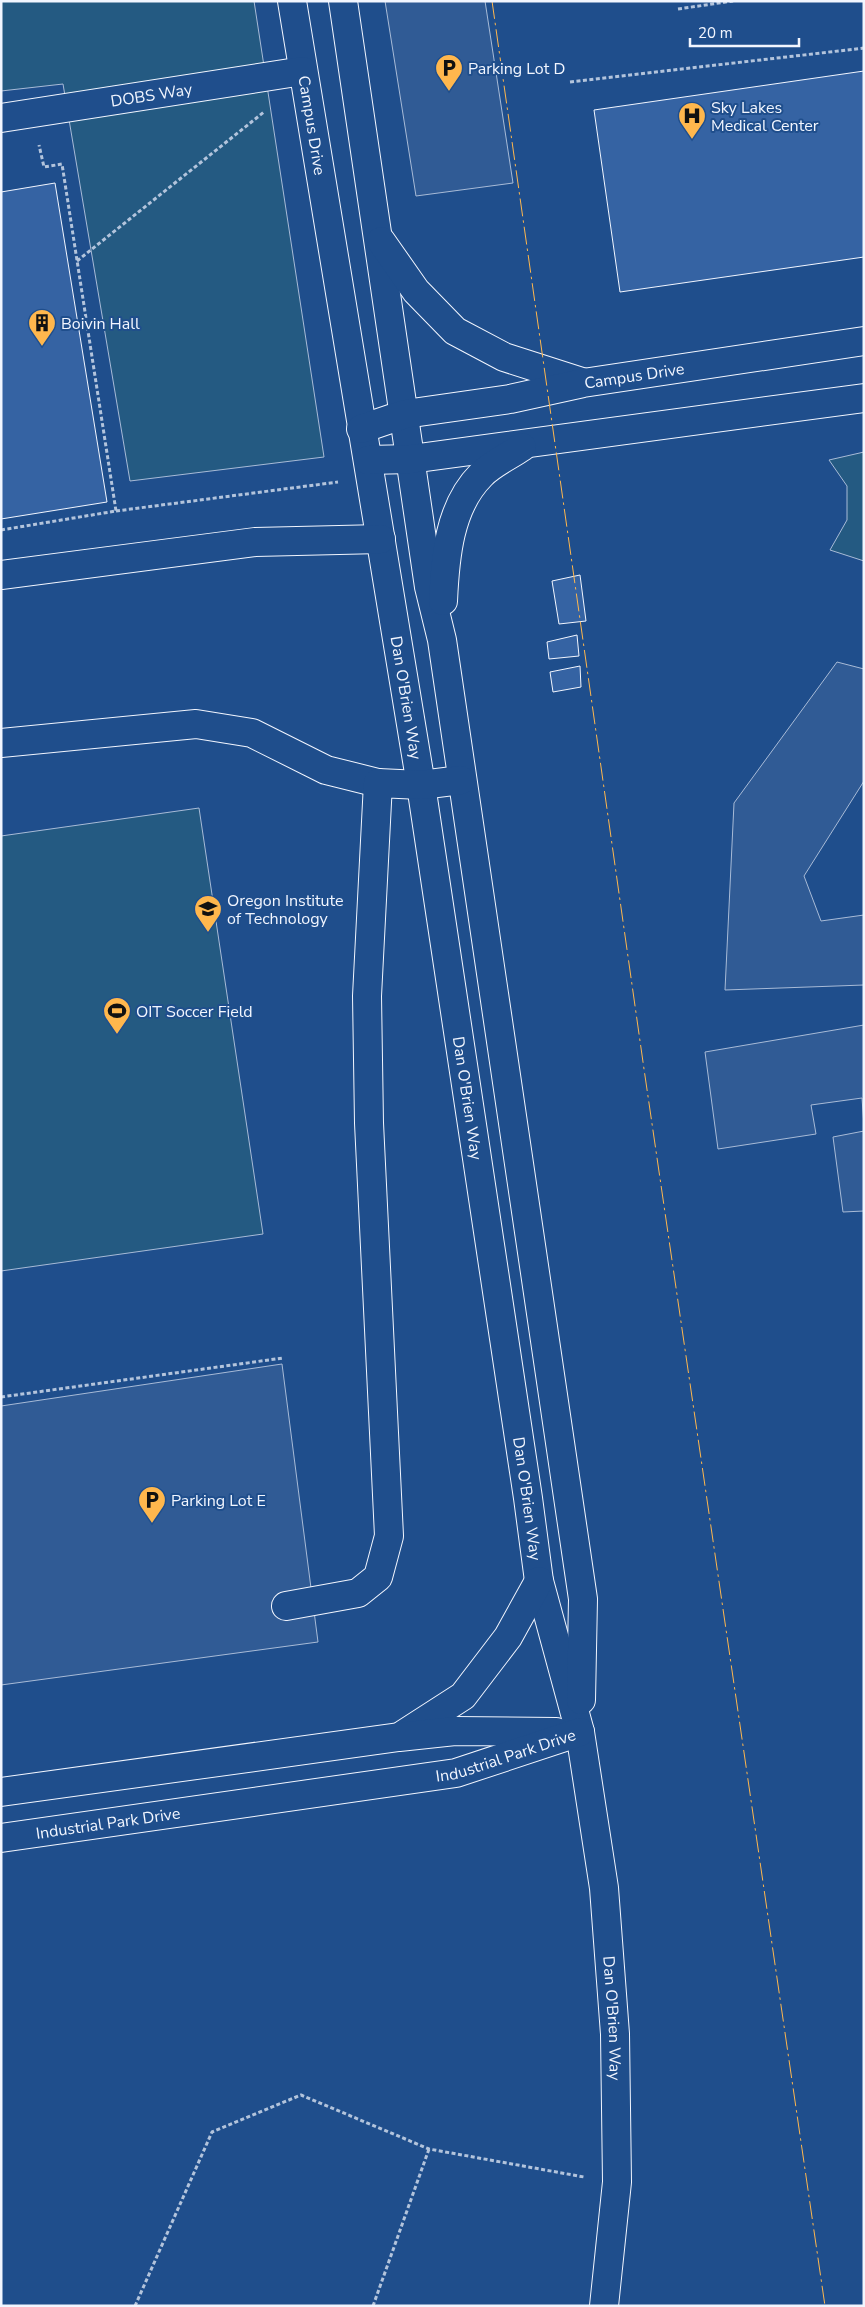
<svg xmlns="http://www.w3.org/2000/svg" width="865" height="2307" viewBox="0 0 865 2307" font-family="'Nunito Sans',sans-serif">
<rect width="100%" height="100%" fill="#1f4e8c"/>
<path fill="#245a82" stroke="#a8bbd7" d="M 1,1 L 254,1 L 324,457 L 130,481 L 63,84 L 1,91 Z
M 864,452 L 864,561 L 830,550 L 847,520 L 847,486 L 829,460 Z
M 199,808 L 263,1234 L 1,1271 L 1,836 Z"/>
<path fill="#305b95" stroke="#a8bbd7" d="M 385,1 L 485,1 L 513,183 L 416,196 Z
M 837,662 L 864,669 L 864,781 L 804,876 L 821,921 L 864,915 L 864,985 L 725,990 L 734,803 Z
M 864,1025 L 864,1126 L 862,1098 L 811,1105 L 816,1134 L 718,1149 L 705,1052 Z
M 864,1131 L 864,1211 L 843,1212 L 833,1137 Z
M 282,1364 L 318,1642 L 1,1685 L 1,1406 Z"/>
<path fill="#3563a3" stroke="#f2f6ff" d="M 864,71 L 864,257 L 620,292 L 594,110 Z
M 55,183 L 107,502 L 1,519 L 1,192 Z
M 580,575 L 586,621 L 559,624 L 552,581 Z
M 577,635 L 579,656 L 549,659 L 547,642 Z
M 580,666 L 581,687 L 553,692 L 550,672 Z"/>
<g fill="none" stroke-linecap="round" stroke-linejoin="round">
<defs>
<g id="minor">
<path id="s1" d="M 292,1 L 421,785 L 528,1498 L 539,1581 L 580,1732 L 604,1888 L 615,2034 L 617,2182 L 604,2306"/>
<path d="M 343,1 L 429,587 L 442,640 L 583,1599 L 581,1700"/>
<path id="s2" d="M 1,118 L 303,71"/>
<path d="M 381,241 L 416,291 L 455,331 L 504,357 L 582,382"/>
<path id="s3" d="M 361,429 L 405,414 L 510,399 L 583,383 L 864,341"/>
<path d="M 368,460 L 411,459 L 864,398"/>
<path d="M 1,575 L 255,542 L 381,539"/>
<path d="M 443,601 C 445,558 449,507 481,475 C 491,464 509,456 522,447"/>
<path d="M 1,743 L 196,724 L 252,733 L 326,770 L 378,783"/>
<path d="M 286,1606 L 358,1593 L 378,1577 L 389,1536 L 369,1123 L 367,996 L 378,783 L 421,785 L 461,780"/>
<path d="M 404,1734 L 463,1696 L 508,1637 L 539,1581"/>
<path d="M 1,1792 L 399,1737 L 455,1731 L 556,1732"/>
<path id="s4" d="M 1,1838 L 456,1773 L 580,1732"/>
</g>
</defs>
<use href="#minor" stroke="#f2f6ff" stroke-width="30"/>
<path stroke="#b3c4dc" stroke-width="3" stroke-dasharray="4 2.5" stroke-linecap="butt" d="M 678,9 L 733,1
M 570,82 L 864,48
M 77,261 L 264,112
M 116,511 L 338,482
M 1,530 L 116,511 L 62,164 L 44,167 L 39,145
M 1,1397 L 283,1358
M 135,2306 L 212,2132 L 301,2095 L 429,2149 L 584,2177
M 373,2306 L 429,2149"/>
<use href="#minor" stroke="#1f4e8c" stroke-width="28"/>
<path stroke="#ffb74d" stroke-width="1" stroke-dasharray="18 4 2.5 4" stroke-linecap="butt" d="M 492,1 L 644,1069 L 825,2306"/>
</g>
<defs>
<symbol id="parking-pin" viewBox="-11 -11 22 30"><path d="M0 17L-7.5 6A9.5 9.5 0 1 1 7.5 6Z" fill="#ffb74d" stroke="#1f4e8c"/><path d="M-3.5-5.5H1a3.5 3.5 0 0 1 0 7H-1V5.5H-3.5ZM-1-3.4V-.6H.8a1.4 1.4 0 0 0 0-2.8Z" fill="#111"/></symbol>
<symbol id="hospital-pin" viewBox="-11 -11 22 30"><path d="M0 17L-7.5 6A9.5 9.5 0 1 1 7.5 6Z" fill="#ffb74d" stroke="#1f4e8c"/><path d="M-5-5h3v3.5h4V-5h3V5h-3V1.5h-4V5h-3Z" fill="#111"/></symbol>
<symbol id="building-pin" viewBox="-11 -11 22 30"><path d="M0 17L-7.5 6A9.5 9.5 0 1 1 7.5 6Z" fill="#ffb74d" stroke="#1f4e8c"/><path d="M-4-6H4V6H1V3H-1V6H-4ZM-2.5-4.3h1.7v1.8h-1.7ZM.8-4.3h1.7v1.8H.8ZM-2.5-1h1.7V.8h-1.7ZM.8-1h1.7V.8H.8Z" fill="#111"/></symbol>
<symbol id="university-pin" viewBox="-11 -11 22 30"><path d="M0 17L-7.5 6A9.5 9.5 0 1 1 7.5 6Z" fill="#ffb74d" stroke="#1f4e8c"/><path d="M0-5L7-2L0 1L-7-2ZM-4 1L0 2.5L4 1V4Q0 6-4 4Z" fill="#111"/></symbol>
<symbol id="stadium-pin" viewBox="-11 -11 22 30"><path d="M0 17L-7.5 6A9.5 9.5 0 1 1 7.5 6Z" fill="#ffb74d" stroke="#1f4e8c"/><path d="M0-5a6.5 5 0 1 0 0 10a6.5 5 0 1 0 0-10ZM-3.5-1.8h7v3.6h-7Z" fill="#111"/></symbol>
</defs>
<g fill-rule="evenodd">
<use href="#parking-pin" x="433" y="52" width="32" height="43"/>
<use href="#hospital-pin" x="676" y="100" width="32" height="43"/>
<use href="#building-pin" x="26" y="307" width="32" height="43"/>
<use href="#university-pin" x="192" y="893" width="32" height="43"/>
<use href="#stadium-pin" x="101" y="995" width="32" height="43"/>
<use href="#parking-pin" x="136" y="1484" width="32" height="43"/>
</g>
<g text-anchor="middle" stroke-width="4" stroke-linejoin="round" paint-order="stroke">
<g font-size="16" fill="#f2f6ff" stroke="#1f4e8c" text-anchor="start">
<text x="468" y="74">Parking Lot D</text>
<text x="711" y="113">Sky Lakes<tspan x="711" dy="18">Medical Center</tspan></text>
<text x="61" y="329">Boivin Hall</text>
<text x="227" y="906">Oregon Institute<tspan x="227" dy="18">of Technology</tspan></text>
<text x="136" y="1017">OIT Soccer Field</text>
<text x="171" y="1506">Parking Lot E</text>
</g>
<g font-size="16" fill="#f2f6ff" stroke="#1f4e8c">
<text dy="6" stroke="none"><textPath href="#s2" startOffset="152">DOBS Way</textPath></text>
<text dy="6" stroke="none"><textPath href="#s1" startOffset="126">Campus Drive</textPath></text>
<text dy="6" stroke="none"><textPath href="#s3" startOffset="279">Campus Drive</textPath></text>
<text dy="6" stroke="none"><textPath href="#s1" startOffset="706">Dan O'Brien Way</textPath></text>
<text dy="6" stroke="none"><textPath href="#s1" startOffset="1111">Dan O'Brien Way</textPath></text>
<text dy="6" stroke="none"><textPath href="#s1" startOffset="1516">Dan O'Brien Way</textPath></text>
<text dy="6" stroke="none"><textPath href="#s4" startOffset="512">Industrial Park Drive</textPath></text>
<text dy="6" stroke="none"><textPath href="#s4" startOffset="108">Industrial Park Drive</textPath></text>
<text dy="6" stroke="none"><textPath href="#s1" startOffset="2044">Dan O'Brien Way</textPath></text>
</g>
</g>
<rect width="865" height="2307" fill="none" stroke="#f2f6ff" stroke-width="5"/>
<path d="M690 38v8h109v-8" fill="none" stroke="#f2f6ff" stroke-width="2.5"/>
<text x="698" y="38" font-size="15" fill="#f2f6ff" stroke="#1f4e8c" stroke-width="4" paint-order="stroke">20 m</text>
</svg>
